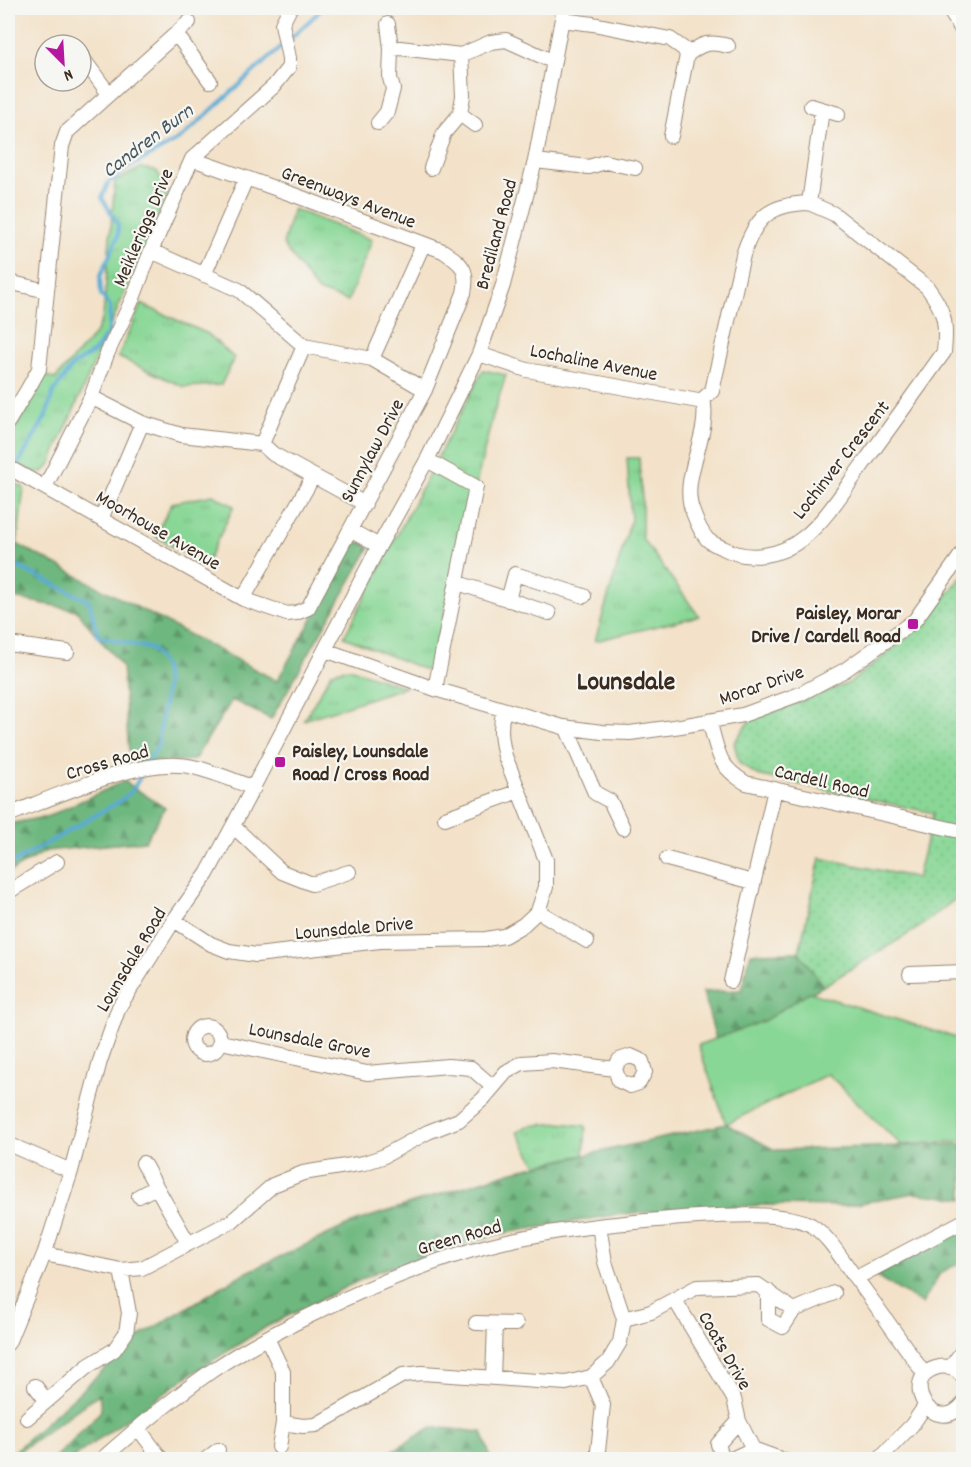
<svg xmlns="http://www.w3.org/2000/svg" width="971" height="1467" viewBox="0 0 971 1467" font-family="Dekko,sans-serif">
<defs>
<pattern id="grass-tufts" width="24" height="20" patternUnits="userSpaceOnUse" patternTransform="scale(1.5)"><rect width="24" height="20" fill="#89d796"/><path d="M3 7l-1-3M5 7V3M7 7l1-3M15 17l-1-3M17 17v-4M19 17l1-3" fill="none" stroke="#77b981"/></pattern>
<pattern id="forest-firs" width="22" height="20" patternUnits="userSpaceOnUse" patternTransform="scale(1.5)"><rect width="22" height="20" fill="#6eb87f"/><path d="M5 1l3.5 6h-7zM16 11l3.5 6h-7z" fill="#5c9667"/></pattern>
<pattern id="park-dots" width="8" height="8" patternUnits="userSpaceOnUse" patternTransform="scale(1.5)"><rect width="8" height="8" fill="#89d796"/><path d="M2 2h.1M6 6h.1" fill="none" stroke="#77b981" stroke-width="1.8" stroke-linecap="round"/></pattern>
</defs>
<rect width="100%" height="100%" fill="#f6f6f2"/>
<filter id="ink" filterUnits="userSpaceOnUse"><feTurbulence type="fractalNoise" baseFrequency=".0167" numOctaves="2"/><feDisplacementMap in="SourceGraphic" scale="12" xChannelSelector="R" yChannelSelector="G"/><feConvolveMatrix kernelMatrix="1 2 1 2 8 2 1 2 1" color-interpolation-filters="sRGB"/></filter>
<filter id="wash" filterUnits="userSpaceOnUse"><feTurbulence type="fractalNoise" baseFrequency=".008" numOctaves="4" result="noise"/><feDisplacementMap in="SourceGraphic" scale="24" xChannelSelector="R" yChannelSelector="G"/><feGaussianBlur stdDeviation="1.35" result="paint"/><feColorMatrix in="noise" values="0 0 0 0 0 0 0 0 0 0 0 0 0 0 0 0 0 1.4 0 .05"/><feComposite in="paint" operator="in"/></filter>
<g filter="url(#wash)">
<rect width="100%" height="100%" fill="#f3e2c9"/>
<path fill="url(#grass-tufts)" stroke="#62805a" stroke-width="1.5" d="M 141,168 L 157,171 L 168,193 L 50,465 L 43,472 L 33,472 L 10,459 L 8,456 L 8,439 L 37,394 L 44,375 L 55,379 L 95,334 L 103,317 L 115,181 Z
M 293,209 L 372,240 L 348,301 L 317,291 L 283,244 Z
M 141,304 L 208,334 L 234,358 L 221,385 L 184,387 L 118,357 Z
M 483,370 L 506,375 L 492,419 L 430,672 L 344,637 Z
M 627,458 L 639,458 L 642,498 L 642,538 L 699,616 L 595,641 L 631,520 Z
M 8,479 L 24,488 L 17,544 L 8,548 Z
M 213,495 L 234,506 L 205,566 L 155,536 L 172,503 Z
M 349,668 L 405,687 L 304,720 L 332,672 Z
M 559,1123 L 586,1126 L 584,1155 L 537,1165 L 517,1132 L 527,1126 Z"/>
<path fill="url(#forest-firs)" stroke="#54714e" stroke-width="1.5" d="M 356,541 L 370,547 L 271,719 L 232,700 L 194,760 L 130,764 L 122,666 L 76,610 L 8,597 L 8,548 L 17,544 L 277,681 Z
M 124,781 L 165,808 L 145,841 L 46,851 L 8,873 L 8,824 L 49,816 Z
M 799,952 L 823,986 L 764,1021 L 716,1039 L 703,992 L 741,990 L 751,953 Z
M 726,1124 L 775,1150 L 963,1144 L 963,1199 L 914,1193 L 845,1206 L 764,1205 L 621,1214 L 498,1234 L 378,1271 L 266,1327 L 185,1378 L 78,1454 L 73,1459 L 54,1459 L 101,1411 L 99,1394 L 8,1459 L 8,1457 L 142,1335 L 241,1275 L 357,1221 L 513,1171 Z
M 963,1228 L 963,1261 L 940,1273 L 922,1304 L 876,1276 Z
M 432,1427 L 482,1432 L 491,1459 L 379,1459 Z"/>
<path fill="url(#park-dots)" stroke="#62805a" stroke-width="1.5" d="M 963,575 L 963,893 L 920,927 L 823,986 L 799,952 L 820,858 L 917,878 L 933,813 L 757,775 L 739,763 L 734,743 L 749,721 L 849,683 L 921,627 Z"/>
<path fill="#89d796" stroke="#62805a" stroke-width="1.5" d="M 809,992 L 963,1040 L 963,1141 L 901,1145 L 828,1074 L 726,1124 L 698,1045 L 764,1021 Z"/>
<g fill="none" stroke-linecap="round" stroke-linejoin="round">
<path stroke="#5aabd5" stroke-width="4" d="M 289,40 L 323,8
M 8,482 L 46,416 L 53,393 L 73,365 L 94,352 L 109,332 L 110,306 L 101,295 L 100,277 L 118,236 L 118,224 L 102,198 L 108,183 L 123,171 L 181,138 L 283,45
M 8,562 L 89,601 L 98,636 L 152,649 L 164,667 L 166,684 L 158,746 L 148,762
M 8,866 L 120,801 L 132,791 L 143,772"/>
</g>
</g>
<g filter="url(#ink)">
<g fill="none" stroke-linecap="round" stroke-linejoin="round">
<defs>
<path id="minor" d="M 948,8 L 964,33
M 562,20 L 593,24 L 670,39 L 684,49 L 687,55 L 671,136
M 177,35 L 210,81
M 391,49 L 400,48 L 461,55 L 491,42 L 506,40 L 552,61
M 687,55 C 702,43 709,41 728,46
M 81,56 L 109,94
M 811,106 L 838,114
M 460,114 L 475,125
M 378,123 L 387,112 L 393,89 L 390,78 L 391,49 L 388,24
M 535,161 L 589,167 L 605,162 L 635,168
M 431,168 L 444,133 L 460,114 L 463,96 L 461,55
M 809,203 C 769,204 755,218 743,255 L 712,391 L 703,399 C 712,437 677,478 694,515 C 697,523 702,533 707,539 C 711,543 718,546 723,548 C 749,562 781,556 803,538 C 827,519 843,491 861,467 C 889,429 916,391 944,352 C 947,323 945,311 927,287 L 834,214 L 809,203 L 822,110
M 151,251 L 239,290 L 304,346 L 372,359 L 425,390
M 204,275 L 246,179
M 8,282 L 47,291
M 479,354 L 527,370 L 698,401 L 703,399
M 372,359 L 423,245
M 91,397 L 142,423 L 181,435 L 262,444 L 273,454 L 365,504
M 8,422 L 29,387 L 39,369 L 62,146 L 67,132 L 189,22
M 262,444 L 304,346
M 427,460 L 476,487 L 435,689
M 8,467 L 243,599 L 287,614 L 296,613 L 308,608 L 425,390 L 464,293 C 469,269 462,264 443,251 L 297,196 L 192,159
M 45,487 L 91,397 L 107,354 L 133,298 L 151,251 L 192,159 L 274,86 L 289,67 L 289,58 L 282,24 L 290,8
M 101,519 L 142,423
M 350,530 L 379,546
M 458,583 L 549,613
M 243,599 L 313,477
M 508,600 L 515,574 L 584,596
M 8,644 L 67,652
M 325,650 L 435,689 L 563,727 L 602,732 L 630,733 L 681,726 L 743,715 L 800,694 L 845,670 L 915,620 L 964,551
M 709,721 C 719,752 716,765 746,783 L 964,832
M 566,727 L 595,793 L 610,801 L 623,828
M 8,815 C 54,797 130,762 179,765 C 198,765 235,781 254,788
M 445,818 L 519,791
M 233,826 L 282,872 L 312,884 L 349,872
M 667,859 L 753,882
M 8,892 L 57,862
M 538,911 L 587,941
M 174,920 L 211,944 L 229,951 L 256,955 L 380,941 L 486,939 L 504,936 L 523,925 L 538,911 L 546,887 L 546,860 L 505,756 C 501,740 499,726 504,710
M 910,974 L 964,972
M 731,981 L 775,789
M192 1040a14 14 0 1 1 28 0a14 14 0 1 1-28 0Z
M 221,1042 L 367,1073 L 448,1066 L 471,1068 L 493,1087
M 8,1144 L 71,1171
M 143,1163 L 188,1243
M 139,1196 L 156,1187
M 45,1252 L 54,1256 L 121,1270 L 142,1268 L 232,1221 L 273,1185 L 303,1173 L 364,1163 L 382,1157 L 428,1132 L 459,1120 L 483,1099 L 506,1072 L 522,1063 L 552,1061 L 615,1069 L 619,1060 L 631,1056 L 642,1061 L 645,1072 L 639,1083 L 630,1086 L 619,1081 L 615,1069
M 856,1278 L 964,1221
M 675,1300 L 734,1399 L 739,1421 L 753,1449 L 729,1460
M 794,1310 L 834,1293
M 624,1319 L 651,1312 L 697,1287 L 758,1285 L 794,1310 L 783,1327 L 768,1319 L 768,1291
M 476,1323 L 516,1324
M 267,1338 L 283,1372 L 283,1423 L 279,1447
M 8,1343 L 45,1252 L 71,1171 L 100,1061 L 119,1007 L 174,920 L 207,874 L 233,826 L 379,546 L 427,460 L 479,354 L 503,285 L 535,161 L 564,8
M 950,1368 L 964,1349
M 591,1377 L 603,1405 L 597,1460
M 493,1378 L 495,1324
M 964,1378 C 958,1370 949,1365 939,1367 C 896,1376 934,1441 964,1403
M 35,1386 L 46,1400
M 27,1418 L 88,1366 L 114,1350 L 126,1333 L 129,1313 L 121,1270
M 283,1423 L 303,1426 L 316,1425 L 403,1375 L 422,1373 L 566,1383 L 591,1377 L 608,1362 L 620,1342 L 624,1319 L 605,1262 L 599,1226
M 138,1428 L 162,1460
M 753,1449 L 783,1460
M 101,1460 C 136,1429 172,1399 210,1372 C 239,1352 271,1335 303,1319 C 363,1289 425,1262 491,1245 C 553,1229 619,1223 682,1218 C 714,1216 784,1210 811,1225 C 829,1236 842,1260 855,1277 C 879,1309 902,1342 925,1375
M 205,1460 L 218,1450
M 723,1460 L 718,1444 L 739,1421
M 878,1460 L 912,1425 L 925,1406"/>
</defs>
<use href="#minor" stroke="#978674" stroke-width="16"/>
<use href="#minor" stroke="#fff" stroke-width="14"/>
</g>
</g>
<g fill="#b5179e" stroke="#f6f6f2" stroke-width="2">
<rect x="907" y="618" width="12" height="12" rx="3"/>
<rect x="274" y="756" width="12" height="12" rx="3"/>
</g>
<g text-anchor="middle" stroke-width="4.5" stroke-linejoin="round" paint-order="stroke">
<g font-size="20" fill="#3b2a1e" stroke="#f6f6f2">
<text transform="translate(349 196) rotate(21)" y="7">Greenways Avenue</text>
<text transform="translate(142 227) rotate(-67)" y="7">Meikleriggs Drive</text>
<text transform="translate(495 234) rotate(-75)" y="7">Brediland Road</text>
<text transform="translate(594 361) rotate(11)" y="7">Lochaline Avenue</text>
<text transform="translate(371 450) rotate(-62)" y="7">Sunnylaw Drive</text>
<text transform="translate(840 459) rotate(-52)" y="7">Lochinver Crescent</text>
<text transform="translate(159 529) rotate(30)" y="7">Moorhouse Avenue</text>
<text transform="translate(761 684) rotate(-19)" y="7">Morar Drive</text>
<text transform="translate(107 761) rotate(-16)" y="7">Cross Road</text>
<text transform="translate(822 780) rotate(13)" y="7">Cardell Road</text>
<text transform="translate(354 927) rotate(-5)" y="7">Lounsdale Drive</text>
<text transform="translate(130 959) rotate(-59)" y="7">Lounsdale Road</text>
<text transform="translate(310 1039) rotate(11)" y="7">Lounsdale Grove</text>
<text transform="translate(459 1236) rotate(-16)" y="7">Green Road</text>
<text transform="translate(726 1350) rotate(60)" y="7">Coats Drive</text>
</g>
<g font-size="20" font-weight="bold" fill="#3b2a1e" stroke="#f6f6f2" text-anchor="end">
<text x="901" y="619">Paisley, Morar<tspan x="901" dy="23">Drive / Cardell Road</tspan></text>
<text x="292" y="757" text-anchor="start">Paisley, Lounsdale<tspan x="292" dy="23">Road / Cross Road</tspan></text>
</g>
<g font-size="21" font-style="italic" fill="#46575e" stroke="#f6f6f2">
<text transform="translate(147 140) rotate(-37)" y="7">Candren Burn</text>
</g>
<g font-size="26" font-weight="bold" fill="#3b2a1e" stroke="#f6f6f2">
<text x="626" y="689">Lounsdale</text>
</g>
</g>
<rect width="971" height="1467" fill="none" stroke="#f6f6f2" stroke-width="30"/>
<g transform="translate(63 63) rotate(156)"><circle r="28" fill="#f6f6f2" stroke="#aba49d" stroke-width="1.5"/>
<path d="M0-4.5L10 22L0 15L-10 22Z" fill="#b5179e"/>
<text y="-9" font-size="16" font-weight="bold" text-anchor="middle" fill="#3b2a1e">N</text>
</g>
</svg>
